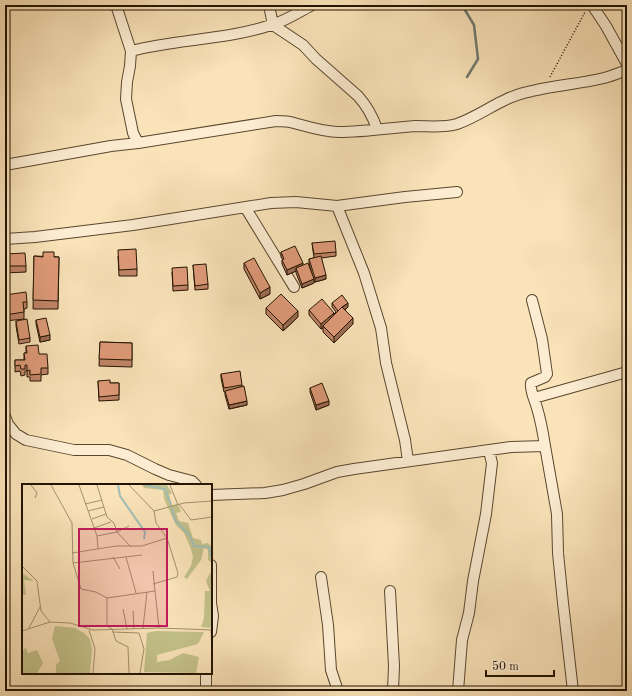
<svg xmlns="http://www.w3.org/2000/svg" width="632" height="696" viewBox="0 0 632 696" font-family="'Old Standard TT',serif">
<rect width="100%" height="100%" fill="#fae3b9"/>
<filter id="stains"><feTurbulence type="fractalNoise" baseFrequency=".005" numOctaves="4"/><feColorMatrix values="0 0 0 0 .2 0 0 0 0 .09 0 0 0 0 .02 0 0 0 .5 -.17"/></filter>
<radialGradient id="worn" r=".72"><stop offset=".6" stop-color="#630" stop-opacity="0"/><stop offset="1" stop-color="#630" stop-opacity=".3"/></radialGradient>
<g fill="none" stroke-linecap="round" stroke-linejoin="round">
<path stroke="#6f796e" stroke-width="2.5" d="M 462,5 L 474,25 L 478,59 L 467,77"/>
<defs>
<path id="minor" d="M 116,5 L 131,51 L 130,66 L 127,82 L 126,99 L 133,133 L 138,143
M 269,5 L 273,25 L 303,45 L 316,59 L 358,96 C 367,106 373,117 377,129
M 592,5 L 606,26 L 627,64
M 131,51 C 177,39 226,40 271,25 C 286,21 299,12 312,5
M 5,165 L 111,146 L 138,143 L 276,121 C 282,121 288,121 294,123 C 309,127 323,132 339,132 C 364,132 389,128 415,126 C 429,126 443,128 457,124 C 474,118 488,108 503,101 C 512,96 522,93 532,91 C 556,85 580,84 604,78 C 612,76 619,73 627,70
M 337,206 L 364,273 L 381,328 L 386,363 L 405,440 L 408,461
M 245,207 L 294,287
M 5,239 L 35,237 L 133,225 L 271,203 L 296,202 L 337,206 L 405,197 L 457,192
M 534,398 L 627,372
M 5,416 L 8,424 L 16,434 L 26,440 L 74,450 L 109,450 L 127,455 L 155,469 L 169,475 L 192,481 L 196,485
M 545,446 L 557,514 L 558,553 L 563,603 L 573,691
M 211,495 L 265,493 L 283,490 L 304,484 L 337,472 L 354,469 L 511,447 L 545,446 C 543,433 541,421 537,408 C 535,400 530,392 531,383 L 545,377 L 547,374 L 542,339 L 532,300
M 211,565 L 211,603 L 213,616 L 211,632
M 321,577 L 328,625 L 331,670 L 338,691
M 390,591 L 394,666 L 393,691
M 206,673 L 206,691
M 458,691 L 462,640 L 469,613 L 473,581 L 486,514 L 492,463 L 489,451"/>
</defs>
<use href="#minor" stroke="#59472e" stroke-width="12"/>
<path stroke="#231300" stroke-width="1.5" stroke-dasharray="1 2" stroke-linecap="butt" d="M 550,77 L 585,12"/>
<use href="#minor" stroke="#fcedd2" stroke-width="10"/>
</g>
<path fill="#c18569" stroke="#231300" d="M 312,243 L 336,252 L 336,256 L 321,258 L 326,279 L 315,282 L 314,281 L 314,283 L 302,288 L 296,273 L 296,271 L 287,275 L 282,264 L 282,260 L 283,260 L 281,257 L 281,252 L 303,265 L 312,274 L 309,263 L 309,259 L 314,258 Z
M 5,254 L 26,266 L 26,272 L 5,273 Z
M 34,256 L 59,257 L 58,309 L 33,309 Z
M 118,256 L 137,269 L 137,276 L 119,276 Z
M 244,263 L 270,294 L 260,299 L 244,269 Z
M 193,265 L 208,284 L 208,289 L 195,290 Z
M 172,272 L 188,285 L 188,290 L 173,291 Z
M 5,295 L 27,302 L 27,308 L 24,309 L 24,319 L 5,321 Z
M 332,303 L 348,307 L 345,310 L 353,324 L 334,343 L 323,332 L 323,328 L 321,329 L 309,315 L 309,310 L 334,314 L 336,312 L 332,307 Z
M 266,308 L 298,317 L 283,331 L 266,314 Z
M 36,320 L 50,340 L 40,342 L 36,324 Z
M 16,321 L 30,338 L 30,342 L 19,344 L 16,326 Z
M 100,342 L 132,343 L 132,367 L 99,366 Z
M 26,346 L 39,354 L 48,368 L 48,374 L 41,375 L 41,381 L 30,381 L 30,377 L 27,377 L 27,371 L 25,371 L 25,375 L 21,376 L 20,371 L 15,372 L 15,360 L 24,360 L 24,353 L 26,353 Z
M 221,374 L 242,385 L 247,405 L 229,409 L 225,395 L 225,392 L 224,392 L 221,378 Z
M 98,381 L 110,383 L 119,383 L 119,400 L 99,401 Z
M 310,388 L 329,405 L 316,410 L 310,392 Z"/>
<path fill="#9d6c55" stroke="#231300" d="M 303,263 L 303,268 L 296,268 L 296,271 L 287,275 L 287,270 Z
M 326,275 L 326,279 L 315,282 L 315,278 Z
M 314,279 L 314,283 L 302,288 L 302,284 Z
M 270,287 L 270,294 L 260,299 L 260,293 Z
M 348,303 L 348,307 L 338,315 L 338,311 Z
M 298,311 L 298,317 L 283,331 L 283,325 Z
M 334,313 L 334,317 L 323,326 L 323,328 L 321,329 L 321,324 Z
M 353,318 L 353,324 L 334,343 L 334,337 Z
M 50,335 L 50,340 L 40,342 L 40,337 Z
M 247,401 L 247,405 L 229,409 L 229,405 Z
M 329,401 L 329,405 L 316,410 L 316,405 Z"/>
<path fill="#e09b7a" stroke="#231300" d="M 335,241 L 336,252 L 314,254 L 312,243 Z
M 295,246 L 303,263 L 287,270 L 282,260 L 284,259 L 281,252 Z
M 136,249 L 137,269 L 119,270 L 118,250 Z
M 43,252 L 54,252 L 54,257 L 59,257 L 58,301 L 33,300 L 34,256 L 43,257 Z
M 25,253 L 26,266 L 5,266 L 5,254 Z
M 321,256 L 326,275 L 315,278 L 309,259 Z
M 254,258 L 270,287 L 260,293 L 244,263 Z
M 308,263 L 314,279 L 302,284 L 296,268 Z
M 206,264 L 208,284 L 195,286 L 193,265 Z
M 187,267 L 188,285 L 173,286 L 172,268 Z
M 26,292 L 27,302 L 23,302 L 24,312 L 5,315 L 5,295 Z
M 281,294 L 298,311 L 283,325 L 266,308 Z
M 342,295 L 348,303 L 342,307 L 338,311 L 332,303 Z
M 322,299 L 334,313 L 321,324 L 309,310 Z
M 342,307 L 353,318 L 334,337 L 323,326 Z
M 46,318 L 50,335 L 40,337 L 36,320 Z
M 27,319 L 30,338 L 19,340 L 16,321 Z
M 100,342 L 132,343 L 132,360 L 99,359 Z
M 38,345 L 39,354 L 47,354 L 48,368 L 41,368 L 41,374 L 30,375 L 30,370 L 27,371 L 27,365 L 25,365 L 25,369 L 21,369 L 20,365 L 15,366 L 15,360 L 25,360 L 24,353 L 27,353 L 26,346 Z
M 240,371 L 242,385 L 224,388 L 221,374 Z
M 110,380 L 110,383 L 119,383 L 119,395 L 99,397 L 98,381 Z
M 322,383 L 329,401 L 316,405 L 310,388 Z
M 244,386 L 247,401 L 229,405 L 225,391 Z"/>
<g transform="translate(22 484)">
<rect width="190" height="190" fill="#fae3b9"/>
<path d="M 0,89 L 12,97 L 2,96 L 4,111 L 0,111 ZM 33,142 L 53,144 L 62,149 L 68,155 L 70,165 L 68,189 L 34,189 L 34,181 L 38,177 L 30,155 ZM 4,164 L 6,169 L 15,166 L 21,179 L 15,189 L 0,189 L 0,166 Z" fill="#c4c28b"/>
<path d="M 120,1 L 145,1 L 150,9 L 147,11 L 150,21 L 156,20 L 159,28 L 154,29 L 157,37 L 166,39 L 171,54 L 179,56 L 180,60 L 186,59 L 190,63 L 190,79 L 186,76 L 186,66 L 182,64 L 179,76 L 165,95 L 162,93 L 169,82 L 171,73 L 169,65 L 162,49 L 154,41 L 142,15 L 141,6 L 122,4 ZM 188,89 L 190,90 L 190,144 L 179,143 L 182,134 L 183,107 L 188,107 L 184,97 ZM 134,147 L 182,148 L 176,160 L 135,171 L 135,178 L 148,176 L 161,169 L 177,173 L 174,189 L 122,188 L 125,149 Z" fill="#c4c28b"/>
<path fill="none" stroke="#a1bdb8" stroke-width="2" d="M 96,1 L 98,12 L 123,48 L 122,55M 123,1 L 143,5 L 149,21M 150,24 L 153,36 L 168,52 L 172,62 L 187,63 L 190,75"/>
<path fill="none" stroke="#a4906f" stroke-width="1" d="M 9,1 L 15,9 L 13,14M 29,1 L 50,39 L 51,79 L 59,105 L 74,108 L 85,114 L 133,107 L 131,87M 57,1 L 75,52 L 76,65M 75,1 L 85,33 L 92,39 L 95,48 L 109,63M 107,1 L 132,27 L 134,39 L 145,54 L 156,89 L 155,93 L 131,100M 148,1 L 156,21M 63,20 L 80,16M 157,20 L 169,36 L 190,33M 66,27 L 82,23M 132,27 L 162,19 L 190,17M 70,35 L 84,30M 72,44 L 89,38M 75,52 L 95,48 L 107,42M 50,69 L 94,62 L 120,62 L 145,54M 91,73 L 98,85M 104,73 L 114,109M 51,79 L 120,71M 0,82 L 15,97 L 19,127 L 28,138M 133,107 L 137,144M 85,114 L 85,142 L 90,145 L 94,157 L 106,163 L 107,189M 101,125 L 105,145M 111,127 L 112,145M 7,144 L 18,123M 121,144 L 125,108M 67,146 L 73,165 L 71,189M 189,146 L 190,167M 0,147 L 28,138 L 48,139 L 71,146 L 137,144 L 190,146M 91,148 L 117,149 L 122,165 L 118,189"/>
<path fill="#c2185b" fill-opacity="0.15" stroke="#c2185b" stroke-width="2" d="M 57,45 L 145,45 L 145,142 L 57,142 Z"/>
<rect width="190" height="190" fill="none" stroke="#231300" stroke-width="2"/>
</g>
<rect width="632" height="696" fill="none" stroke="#fae3b9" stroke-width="20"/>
<rect x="6" y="6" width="620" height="684" fill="none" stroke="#231300" stroke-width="2"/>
<rect x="10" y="10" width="612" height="676" fill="none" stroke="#231300"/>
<path d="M486 670v6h68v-6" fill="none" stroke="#231300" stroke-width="2"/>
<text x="492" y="670" font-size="12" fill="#231300" stroke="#fcedd2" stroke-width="3" paint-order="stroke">50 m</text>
<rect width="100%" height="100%" filter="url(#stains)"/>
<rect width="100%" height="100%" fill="url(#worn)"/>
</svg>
